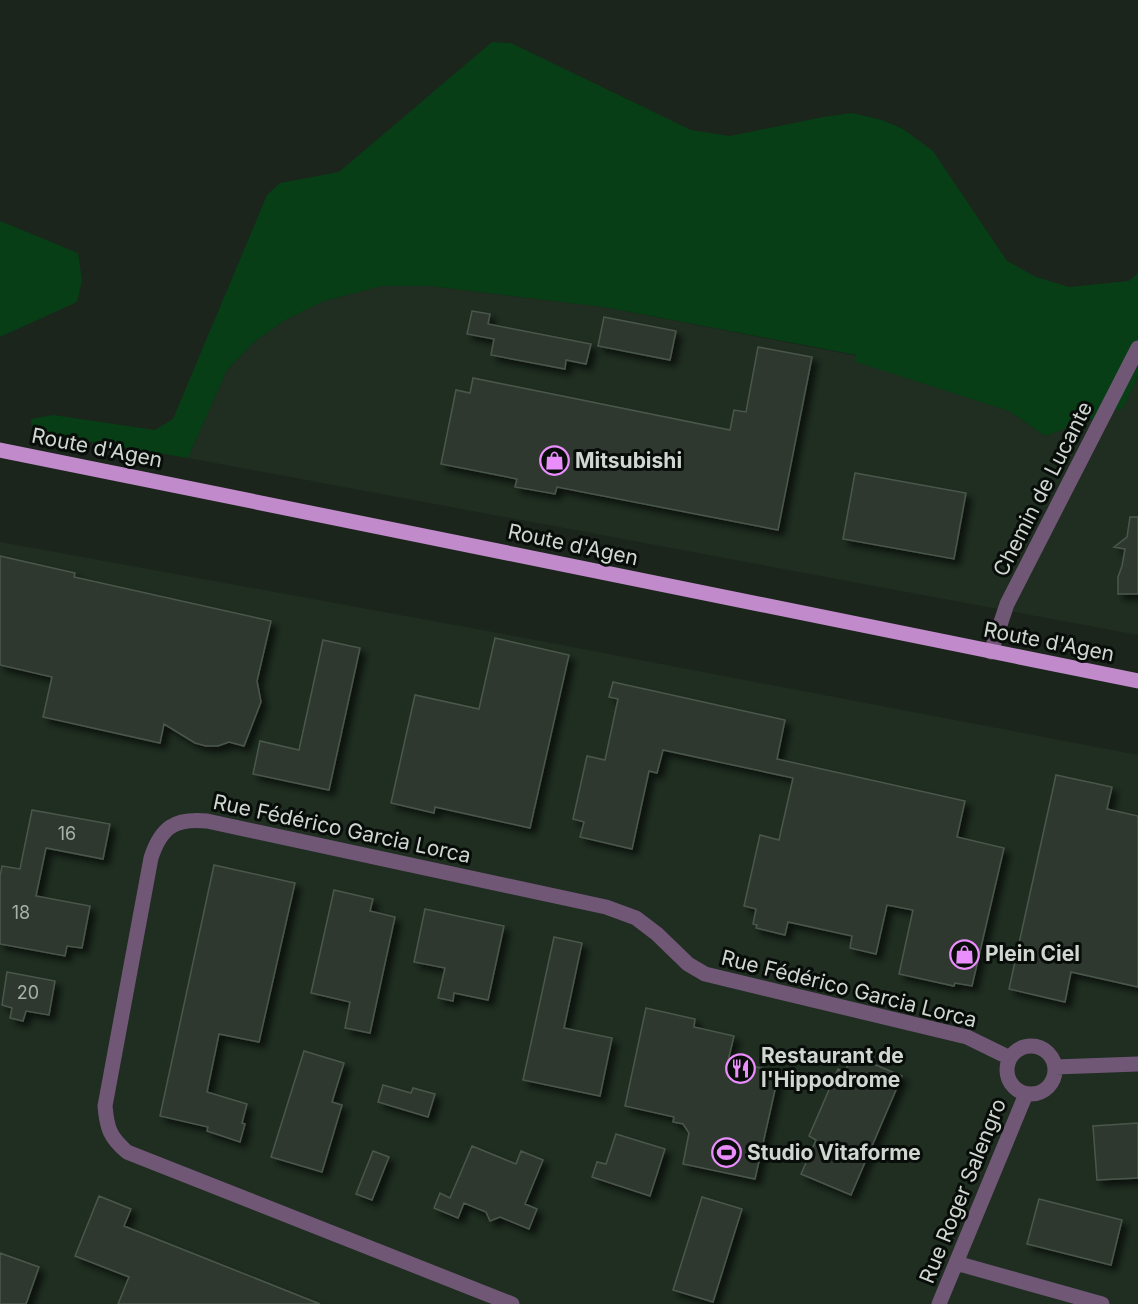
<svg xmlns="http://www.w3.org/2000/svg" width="1138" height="1304" viewBox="0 0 1138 1304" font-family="Inter,sans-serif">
<defs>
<filter id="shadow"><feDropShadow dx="5.5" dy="5.5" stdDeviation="3" flood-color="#0009"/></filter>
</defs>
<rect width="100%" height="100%" fill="#1b251c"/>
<path fill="#1f2e21" d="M 382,286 L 430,286 L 604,307 L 857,356 L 857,362 L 1009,411 L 1045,436 L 1123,408 L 1138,377 L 1138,635 L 188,458 L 227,370 L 254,342 L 285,320 L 324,301 Z
M 0,542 L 493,632 L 1138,755 L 1138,1304 L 0,1304 Z"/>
<path fill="#073e16" d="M 492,42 L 511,43 L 691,130 L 730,136 L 823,117 L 852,113 L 882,120 L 903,129 L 933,151 L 1007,261 L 1036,277 L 1069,287 L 1129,281 L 1138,273 L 1138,377 L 1123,408 L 1045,436 L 1009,411 L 856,362 L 856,355 L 604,307 L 430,286 L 382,286 L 324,301 L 285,320 L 254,342 L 227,370 L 188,458 L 32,432 L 31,419 L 53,415 L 155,430 L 173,419 L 267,195 L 280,183 L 339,172 Z
M 0,221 L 78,253 L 82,280 L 77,302 L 0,337 Z"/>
<path fill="#2e392f" stroke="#4b574c" stroke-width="1.5" filter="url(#shadow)" d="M 472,311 L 490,314 L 488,324 L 591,344 L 586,364 L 566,360 L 565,369 L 491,355 L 494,339 L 467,334 Z
M 604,317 L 676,331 L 670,360 L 598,346 Z
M 758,347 L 812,357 L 778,530 L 557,487 L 555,494 L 515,487 L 517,479 L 441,464 L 456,390 L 470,393 L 473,378 L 730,430 L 734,410 L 746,412 Z
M 855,473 L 966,493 L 954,559 L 843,539 Z
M 1130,517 L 1138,517 L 1138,594 L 1118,594 L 1118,577 L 1122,566 L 1125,549 L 1114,547 L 1127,537 Z
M 0,556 L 75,573 L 74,577 L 271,621 L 257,681 L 261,702 L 244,746 L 229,742 L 218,746 L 206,746 L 195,743 L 164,724 L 160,743 L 43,717 L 52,677 L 0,665 Z
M 495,638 L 569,655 L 530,828 L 435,807 L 434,813 L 391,803 L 415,695 L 479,709 Z
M 323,640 L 360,648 L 329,790 L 253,774 L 260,741 L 299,750 Z
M 613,682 L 785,720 L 777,759 L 965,801 L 957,837 L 1004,848 L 972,986 L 955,983 L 954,986 L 899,974 L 913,910 L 887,905 L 876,954 L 850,948 L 852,936 L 788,922 L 785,935 L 756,928 L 757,925 L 753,924 L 756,909 L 744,906 L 760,835 L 779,840 L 793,778 L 663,750 L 657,773 L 649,771 L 632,849 L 580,837 L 584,822 L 573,819 L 587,756 L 605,760 L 618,699 L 609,697 Z
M 1056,775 L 1112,787 L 1107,809 L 1138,816 L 1138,987 L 1071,972 L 1065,1002 L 1009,989 Z
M 32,810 L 110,824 L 103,859 L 46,848 L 36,896 L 90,906 L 82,948 L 67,946 L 65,956 L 0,944 L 0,876 L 2,866 L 20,869 Z
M 214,865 L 295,883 L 259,1042 L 219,1034 L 207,1092 L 247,1104 L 242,1123 L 245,1124 L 240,1142 L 207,1131 L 208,1127 L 160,1116 Z
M 334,890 L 373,899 L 370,911 L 395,917 L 370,1033 L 345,1028 L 350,1002 L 311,993 Z
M 425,909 L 504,926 L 488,1000 L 454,993 L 453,1001 L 438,998 L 445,968 L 414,962 Z
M 554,937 L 582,943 L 564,1028 L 612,1038 L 600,1096 L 523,1080 Z
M 7,972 L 55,981 L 49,1015 L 26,1011 L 23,1021 L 10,1018 L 12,1008 L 2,1005 Z
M 646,1008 L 695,1019 L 694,1027 L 734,1036 L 728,1061 L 779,1072 L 755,1179 L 683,1164 L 689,1133 L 683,1124 L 673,1122 L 674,1117 L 625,1106 Z
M 304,1051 L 344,1063 L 332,1102 L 342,1105 L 322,1172 L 271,1157 Z
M 852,1055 L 902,1076 L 851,1195 L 801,1174 L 816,1140 L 809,1136 L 838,1069 L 845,1072 Z
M 383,1085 L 411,1093 L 413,1088 L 435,1094 L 428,1117 L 378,1102 Z
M 1138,1123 L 1138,1178 L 1097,1180 L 1093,1126 Z
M 616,1134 L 665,1149 L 650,1196 L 592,1177 L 597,1162 L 606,1164 Z
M 472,1146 L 516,1164 L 521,1151 L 543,1160 L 525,1204 L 537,1209 L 529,1229 L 500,1217 L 490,1221 L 486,1212 L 464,1203 L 458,1218 L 434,1208 L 440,1193 L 450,1198 Z
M 373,1151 L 389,1157 L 372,1200 L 356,1194 Z
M 99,1196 L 131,1209 L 124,1226 L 320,1304 L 118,1304 L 129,1277 L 75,1256 Z
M 702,1197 L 742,1209 L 713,1302 L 673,1290 Z
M 1039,1199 L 1122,1220 L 1111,1265 L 1027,1244 Z
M 0,1253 L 39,1267 L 26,1304 L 0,1304 Z"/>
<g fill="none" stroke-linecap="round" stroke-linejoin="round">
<path stroke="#715776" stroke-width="15" d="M 991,652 L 1007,604 L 1138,348
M1007 1070a24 24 0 1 1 48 0a24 24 0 1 1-48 0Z
M 1055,1067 L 1138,1064
M 956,1263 L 1102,1304
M 512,1304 L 127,1152 C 110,1137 107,1129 105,1106 L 151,858 C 161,827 175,818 207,821 L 606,907 L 636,918 L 657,934 L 688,964 L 705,974 L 967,1037 L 1010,1058
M 939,1304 L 1026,1094"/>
<path stroke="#c18bcb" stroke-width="15" d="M 0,450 L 1138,681"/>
</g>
<defs>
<symbol id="shop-ring" viewBox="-11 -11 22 22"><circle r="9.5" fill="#080d09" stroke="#ea8dfd" stroke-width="1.5"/><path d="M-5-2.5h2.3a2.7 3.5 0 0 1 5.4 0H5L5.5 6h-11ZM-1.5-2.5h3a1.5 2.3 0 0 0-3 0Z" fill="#ea8dfd"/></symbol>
<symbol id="restaurant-ring" viewBox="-11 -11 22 22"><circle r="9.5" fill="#080d09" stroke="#ea8dfd" stroke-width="1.5"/><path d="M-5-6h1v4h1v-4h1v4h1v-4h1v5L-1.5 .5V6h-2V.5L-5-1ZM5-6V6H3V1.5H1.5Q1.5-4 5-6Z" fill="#ea8dfd"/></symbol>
<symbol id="stadium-ring" viewBox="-11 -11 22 22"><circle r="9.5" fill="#080d09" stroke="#ea8dfd" stroke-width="1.5"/><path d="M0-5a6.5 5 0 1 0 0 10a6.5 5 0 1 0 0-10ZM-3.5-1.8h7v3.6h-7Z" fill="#ea8dfd"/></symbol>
</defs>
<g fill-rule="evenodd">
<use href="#shop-ring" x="538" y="444" width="33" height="33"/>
<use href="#shop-ring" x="948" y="938" width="33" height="33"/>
<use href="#restaurant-ring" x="724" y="1052" width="33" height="33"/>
<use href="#stadium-ring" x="710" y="1136" width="33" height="33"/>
</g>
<g text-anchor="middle" stroke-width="6" stroke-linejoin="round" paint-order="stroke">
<g font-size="18" fill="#a8b0a8">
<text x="67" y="840">16</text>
<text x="21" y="919">18</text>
<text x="28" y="999">20</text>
</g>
<g font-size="21" fill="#d0d7d1" stroke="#080d09">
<text transform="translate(97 448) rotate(11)" y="7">Route d'Agen</text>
<text transform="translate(1043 489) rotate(-63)" y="7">Chemin de Lucante</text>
<text transform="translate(573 545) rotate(12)" y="7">Route d'Agen</text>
<text transform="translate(1049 642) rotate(11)" y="7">Route d'Agen</text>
<text transform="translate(342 829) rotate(12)" y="7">Rue Fédérico Garcia Lorca</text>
<text transform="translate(849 989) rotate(14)" y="7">Rue Fédérico Garcia Lorca</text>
<text transform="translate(963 1191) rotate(-68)" y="7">Rue Roger Salengro</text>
</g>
<g font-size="21" font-weight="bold" fill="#d0d7d1" stroke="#080d09" text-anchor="start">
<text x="575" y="468">Mitsubishi</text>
<text x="985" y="961">Plein Ciel</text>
<text x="761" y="1063">Restaurant de<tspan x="761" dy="24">l'Hippodrome</tspan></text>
<text x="747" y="1160">Studio Vitaforme</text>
</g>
</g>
</svg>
